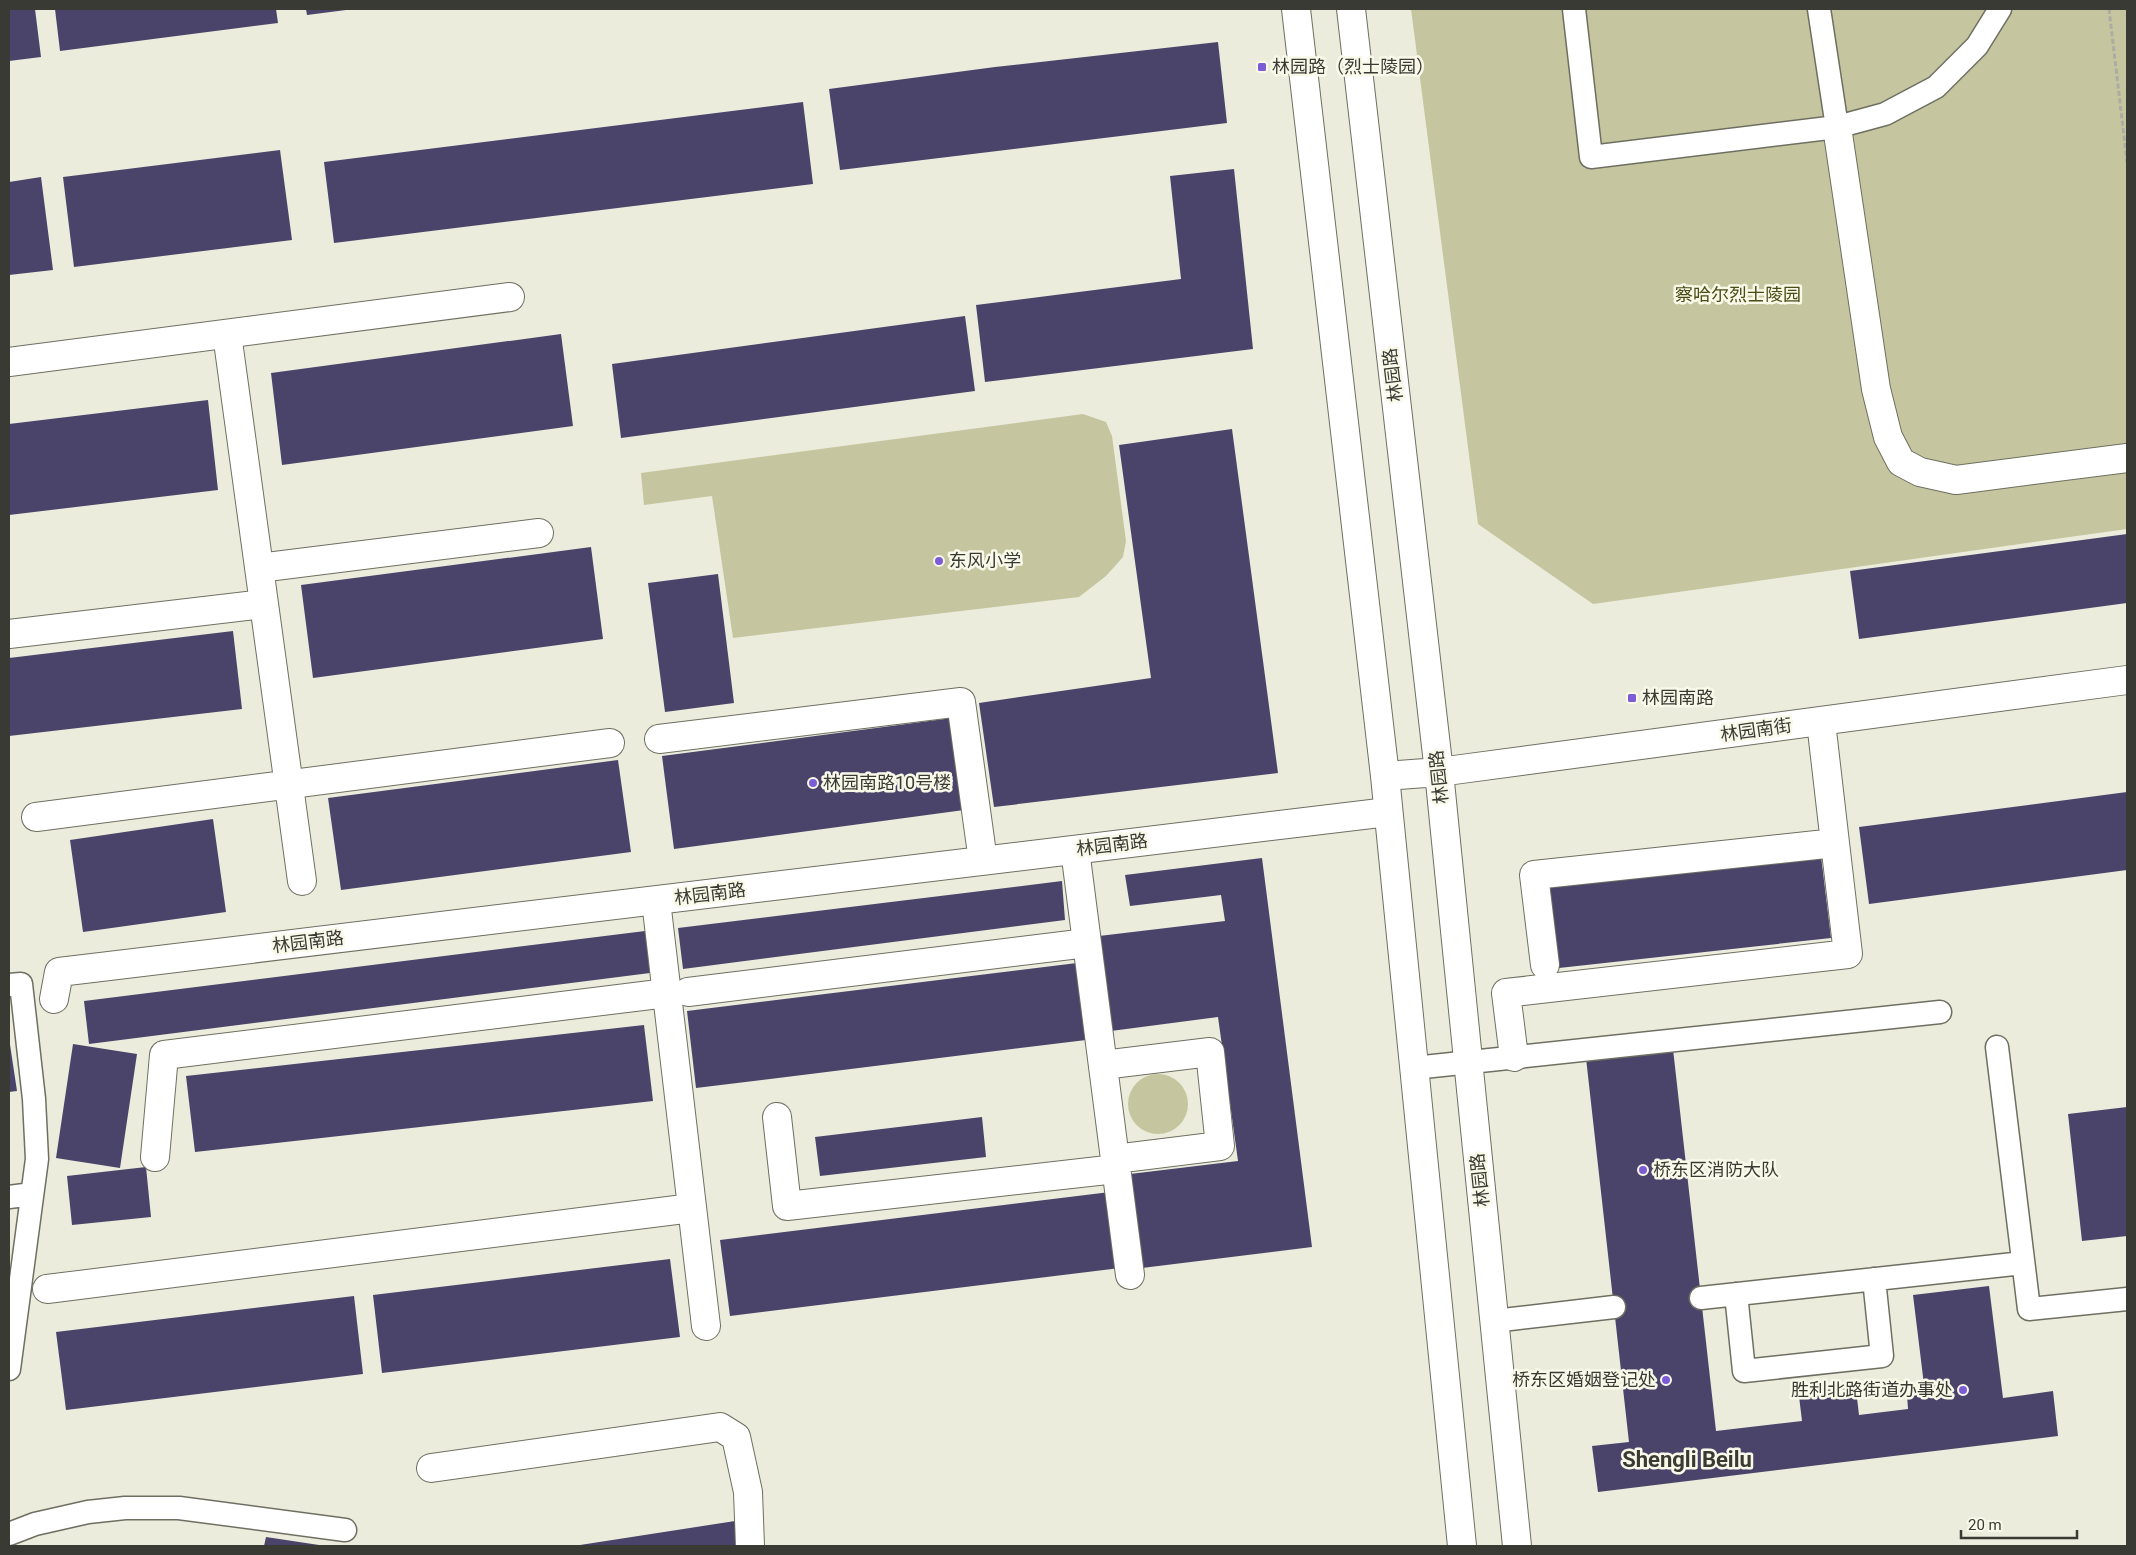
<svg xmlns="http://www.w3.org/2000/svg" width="2136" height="1555" viewBox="0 0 2136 1555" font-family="Roboto,'Noto Sans SC',sans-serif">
<rect width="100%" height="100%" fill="#ebecdc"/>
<path fill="#c5c69f" d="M 1411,9 L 2127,9 L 2127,529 L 1593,604 L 1478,524 Z
M 1083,414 L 1106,422 L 1112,436 L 1126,541 L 1123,557 L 1106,576 L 1079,597 L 733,638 L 712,496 L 644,505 L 641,473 Z
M1128 1104a30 30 0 1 1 60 0a30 30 0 1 1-60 0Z"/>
<path fill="#4b446a" d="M 9,9 L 35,9 L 41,57 L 9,61 Z
M 55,9 L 276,9 L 278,23 L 60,51 Z
M 306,9 L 345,9 L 346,10 L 307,15 Z
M 1218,42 L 1227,123 L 840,170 L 829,89 L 995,67 Z
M 803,102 L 813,184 L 334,243 L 324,162 Z
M 280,150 L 292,240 L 74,267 L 63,177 Z
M 1234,169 L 1253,349 L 985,382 L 976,305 L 1181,279 L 1170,176 Z
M 41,177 L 53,270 L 9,275 L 9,182 Z
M 965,316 L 975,391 L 621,438 L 612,364 Z
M 561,334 L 573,426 L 282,465 L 271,373 Z
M 208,400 L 218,490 L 9,515 L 9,424 Z
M 1232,429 L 1278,773 L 994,807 L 979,703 L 1151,678 L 1119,445 Z
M 2127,534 L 2127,603 L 1859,639 L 1850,571 Z
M 591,547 L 603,639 L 313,678 L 301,585 Z
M 718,574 L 734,703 L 665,712 L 648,583 Z
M 233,631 L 242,709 L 9,736 L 9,658 Z
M 952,718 L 964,810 L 674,849 L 662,756 Z
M 618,760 L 631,852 L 341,890 L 328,798 Z
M 2127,792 L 2127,870 L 1869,904 L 1859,827 Z
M 213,819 L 226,912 L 83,932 L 70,840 Z
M 1821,856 L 1831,938 L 1559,968 L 1550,886 Z
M 1262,858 L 1312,1247 L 1142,1268 L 1130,1174 L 1238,1161 L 1218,1017 L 1111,1031 L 1099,936 L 1225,921 L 1221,895 L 1130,906 L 1125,875 Z
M 1062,881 L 1065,920 L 683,969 L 678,928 Z
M 645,931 L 650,973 L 89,1044 L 84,1001 Z
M 1077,963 L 1086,1040 L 696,1088 L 687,1011 Z
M 644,1025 L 653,1101 L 195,1152 L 186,1076 Z
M 9,1038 L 17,1091 L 9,1092 Z
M 73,1044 L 137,1054 L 120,1168 L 56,1158 Z
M 1673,1049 L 1716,1431 L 1802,1421 L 1798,1388 L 1855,1381 L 1859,1415 L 1908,1409 L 1907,1395 L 1925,1393 L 1913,1295 L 1989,1286 L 2003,1398 L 2053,1391 L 2058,1436 L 1598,1492 L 1592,1446 L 1629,1442 L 1586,1058 Z
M 2127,1107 L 2127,1236 L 2082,1241 L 2068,1114 Z
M 982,1117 L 986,1157 L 820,1176 L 815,1137 Z
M 146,1167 L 151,1217 L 72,1225 L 67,1176 Z
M 1110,1192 L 1120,1268 L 730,1316 L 720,1240 Z
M 670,1259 L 680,1337 L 382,1373 L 373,1295 Z
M 354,1296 L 363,1374 L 66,1410 L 56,1332 Z
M 735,1521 L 739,1546 L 580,1546 L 580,1545 Z
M 266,1537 L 319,1545 L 319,1546 L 264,1546 Z"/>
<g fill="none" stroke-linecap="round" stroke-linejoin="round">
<defs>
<path id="lane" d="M 1574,9 L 1591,157 L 1837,127 L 1885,114 L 1936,87 L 1977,46 L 2000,9
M 1819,9 L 1837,127
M 9,985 L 21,984 L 34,1099 L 37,1159 L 9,1369
M 1997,1047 L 2029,1309 L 2127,1299
M 1414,1068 L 1940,1012
M 9,1197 L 32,1194
M 1736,1294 L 1744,1371 L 1882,1356 L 1874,1279
M 1701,1298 L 2023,1263
M 1494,1321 L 1614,1307
M 9,1534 L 35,1524 L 88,1512 L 125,1508 L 179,1508 L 345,1530"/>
<path id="street" d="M 227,334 L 302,881
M 9,362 L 510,297
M 259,568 L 539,533
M 9,634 L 264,604
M 659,739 L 961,702 L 983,861
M 36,817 L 610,743
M 1075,850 L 1130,1275
M 656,901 L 706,1326
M 1545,965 L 1534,875 L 1835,843 L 1821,722
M 688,992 L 1087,943
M 54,999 L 59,972 L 1388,812
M 1514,1057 L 1506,993 L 1848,954 L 1835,843
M 1103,1065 L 1210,1052 L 1220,1146 L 1115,1159
M 777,1117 L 787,1206 L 1116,1169
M 155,1157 L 164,1055 L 667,993
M 47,1289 L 692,1208
M 431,1468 L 720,1427 L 736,1437 L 748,1492 L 750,1546"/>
<path id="secondary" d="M 1296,9 L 1385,776 L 1462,1546
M 1351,9 L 1439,772 L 1517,1546
M 1837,127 L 1876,389 L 1888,437 L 1901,462 L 1920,472 L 1956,480 L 2127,458
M 1385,776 L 1439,772 L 2127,680"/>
</defs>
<use href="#lane" stroke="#6f6f61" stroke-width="25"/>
<use href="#street" stroke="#6f6f61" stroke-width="30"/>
<use href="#secondary" stroke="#6f6f61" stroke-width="30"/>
<path stroke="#acaca0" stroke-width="3" stroke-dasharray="5 2.5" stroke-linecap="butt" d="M 2109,9 L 2127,162"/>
<use href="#lane" stroke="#fff" stroke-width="22"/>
<use href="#street" stroke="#fff" stroke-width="28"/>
<use href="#secondary" stroke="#fff" stroke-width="28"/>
</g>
<g fill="#7c5bd6" stroke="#f9f9e9" stroke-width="2">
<rect x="1257" y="62" width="10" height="10" rx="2.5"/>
<circle cx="939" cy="561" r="5"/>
<rect x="1627" y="693" width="10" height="10" rx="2.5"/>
<circle cx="813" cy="783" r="5"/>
<circle cx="1643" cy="1170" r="5"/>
<circle cx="1666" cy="1380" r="5"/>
<circle cx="1963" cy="1390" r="5"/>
</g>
<g text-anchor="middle" stroke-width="5" stroke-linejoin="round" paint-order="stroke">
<g font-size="18" fill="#3a3a34" stroke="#f9f9e9" text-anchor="start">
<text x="1272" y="73">林园路（烈士陵园）</text>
<text x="949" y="567">东风小学</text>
<text x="1642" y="704">林园南路</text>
<text x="823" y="789">林园南路10号楼</text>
<text x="1653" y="1176">桥东区消防大队</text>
<text x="1656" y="1386" text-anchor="end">桥东区婚姻登记处</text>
<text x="1953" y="1396" text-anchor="end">胜利北路街道办事处</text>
</g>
<g font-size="18" fill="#4b4b15" stroke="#f9f9e9">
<text x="1738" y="301">察哈尔烈士陵园</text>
</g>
<g font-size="18" fill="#3a3a34" stroke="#f9f9e9">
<text transform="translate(1393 375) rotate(-97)" y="6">林园路</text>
<text transform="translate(1756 730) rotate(-8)" y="6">林园南街</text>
<text transform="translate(1439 777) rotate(-96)" y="6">林园路</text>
<text transform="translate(1112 845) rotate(-7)" y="6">林园南路</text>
<text transform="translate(710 894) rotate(-7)" y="6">林园南路</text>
<text transform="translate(308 942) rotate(-7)" y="6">林园南路</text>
<text transform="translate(1480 1180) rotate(-96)" y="6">林园路</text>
</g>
<g font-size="22" font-weight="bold" fill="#3a3a34" stroke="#f9f9e9">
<text x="1687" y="1467">Shengli Beilu</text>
</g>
</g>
<rect width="2136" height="1555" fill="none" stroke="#3a3a34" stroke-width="20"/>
<path d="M1961 1530v8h116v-8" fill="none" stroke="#3a3a34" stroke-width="2.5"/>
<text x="1968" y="1530" font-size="15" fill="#3a3a34" stroke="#f9f9e9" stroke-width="4" paint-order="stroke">20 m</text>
</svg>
